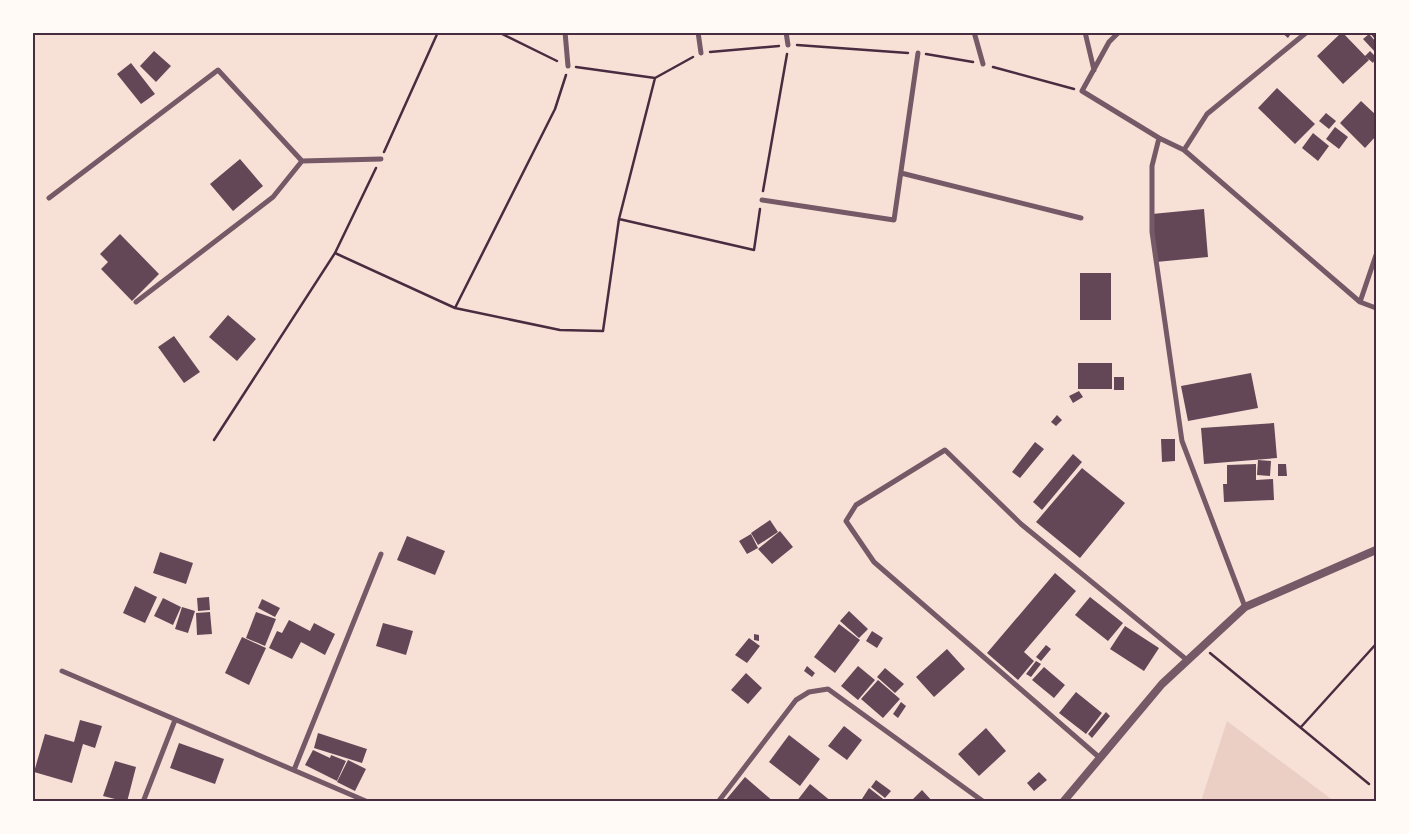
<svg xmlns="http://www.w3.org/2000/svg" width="1409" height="834" viewBox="0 0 1409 834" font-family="Montserrat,sans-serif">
<rect width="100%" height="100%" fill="#f7e1d7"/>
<path fill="#ebcfc5" d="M 1227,721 L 1334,801 L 1201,801 Z"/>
<path fill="#644757" d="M 1281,32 L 1292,32 L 1288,38 Z
M 1342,32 L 1369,60 L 1343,84 L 1317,56 Z
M 1369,32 L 1376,32 L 1376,36 L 1374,38 Z
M 1369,34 L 1376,42 L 1376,53 L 1363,39 Z
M 154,51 L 171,66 L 156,82 L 140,66 Z
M 1370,51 L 1376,57 L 1373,63 L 1365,56 Z
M 131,63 L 155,94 L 141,104 L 117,74 Z
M 1277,88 L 1315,124 L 1295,144 L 1258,108 Z
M 1361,101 L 1376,115 L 1376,136 L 1365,148 L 1340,123 Z
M 1326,113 L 1336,121 L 1329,129 L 1319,121 Z
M 1335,127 L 1348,137 L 1339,149 L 1326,139 Z
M 1313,133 L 1329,146 L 1318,161 L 1302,148 Z
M 240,159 L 263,186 L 233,211 L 210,184 Z
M 1204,209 L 1208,257 L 1156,262 L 1152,214 Z
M 120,234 L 159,274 L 132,301 L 101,269 L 108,262 L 100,254 Z
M 1080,273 L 1111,273 L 1111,320 L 1080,320 Z
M 228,315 L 256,339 L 237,361 L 209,337 Z
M 174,336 L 200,372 L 184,383 L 158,347 Z
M 1078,363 L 1112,363 L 1112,389 L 1078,389 Z
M 1251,373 L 1258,408 L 1188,421 L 1181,386 Z
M 1114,377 L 1124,377 L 1124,390 L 1114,390 Z
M 1079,391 L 1083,397 L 1073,403 L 1069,396 Z
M 1057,415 L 1062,420 L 1056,426 L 1051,422 Z
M 1274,423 L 1277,458 L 1204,464 L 1201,428 Z
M 1161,439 L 1175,439 L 1175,461 L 1162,462 Z
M 1035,442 L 1044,449 L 1020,478 L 1012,472 Z
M 1073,454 L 1082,462 L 1042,510 L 1033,502 Z
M 1258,460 L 1271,461 L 1270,476 L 1257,475 Z
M 1256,464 L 1256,480 L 1273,479 L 1274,500 L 1224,502 L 1223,484 L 1227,484 L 1227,465 Z
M 1278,464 L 1286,464 L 1287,476 L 1278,476 Z
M 1082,468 L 1125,503 L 1080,558 L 1036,522 Z
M 770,520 L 778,532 L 758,545 L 751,533 Z
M 780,531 L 793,547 L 772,564 L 758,549 Z
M 751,534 L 758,548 L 747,554 L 739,541 Z
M 407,536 L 445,551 L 435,575 L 397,560 Z
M 160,552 L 193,563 L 186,584 L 153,573 Z
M 1055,573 L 1076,591 L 1024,652 L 1034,661 L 1018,680 L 987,653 Z
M 135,586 L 157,597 L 145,623 L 123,613 Z
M 209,597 L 210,610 L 198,611 L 197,598 Z
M 1090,597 L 1123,623 L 1108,641 L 1075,615 Z
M 163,598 L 181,607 L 173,625 L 154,616 Z
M 262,599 L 280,608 L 275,617 L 258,608 Z
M 182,607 L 195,611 L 188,633 L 175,629 Z
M 849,611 L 868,629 L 859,638 L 840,621 Z
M 210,612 L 212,634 L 197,635 L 196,613 Z
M 256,612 L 276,619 L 265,646 L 246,638 Z
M 289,620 L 310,631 L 314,623 L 335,634 L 325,655 L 301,642 L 292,659 L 269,648 L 277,631 L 282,633 Z
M 383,623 L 413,631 L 406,655 L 376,646 Z
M 839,624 L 860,640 L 835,673 L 814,657 Z
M 1125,626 L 1159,648 L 1144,671 L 1110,649 Z
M 872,631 L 883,638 L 877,648 L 866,641 Z
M 754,634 L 759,635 L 759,641 L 754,640 Z
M 242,637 L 266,648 L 249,685 L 225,673 Z
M 749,638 L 760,646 L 747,663 L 735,655 Z
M 1046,645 L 1051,649 L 1041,661 L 1036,657 Z
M 947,649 L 965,669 L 934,697 L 916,677 Z
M 1036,661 L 1041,664 L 1031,677 L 1026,674 Z
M 807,666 L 815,673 L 812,677 L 804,671 Z
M 858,666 L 875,680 L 858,700 L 841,686 Z
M 1044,667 L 1065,685 L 1054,698 L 1032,680 Z
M 885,668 L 904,684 L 895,693 L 877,677 Z
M 746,673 L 762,688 L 748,704 L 731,690 Z
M 878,680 L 900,699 L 883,718 L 861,699 Z
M 1076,692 L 1102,713 L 1086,734 L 1059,713 Z
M 901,702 L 906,706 L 898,718 L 893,714 Z
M 1106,712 L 1110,716 L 1092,738 L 1088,734 Z
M 80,720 L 102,726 L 95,748 L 83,744 L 72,783 L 34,772 L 45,734 L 74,742 Z
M 844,726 L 862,740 L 847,760 L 828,746 Z
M 986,728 L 1006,751 L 979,776 L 958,754 Z
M 318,733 L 367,749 L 362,763 L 314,748 Z
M 789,735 L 820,759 L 800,786 L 769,762 Z
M 179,743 L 224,759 L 215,784 L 170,768 Z
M 313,750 L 330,758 L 331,755 L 346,761 L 337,781 L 305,765 Z
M 348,760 L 366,769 L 355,791 L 337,782 Z
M 115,761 L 136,767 L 127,802 L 103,796 Z
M 1039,772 L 1047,780 L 1034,791 L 1027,783 Z
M 745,777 L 774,802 L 724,802 Z
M 876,780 L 891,791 L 885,798 L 871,787 Z
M 810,784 L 832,802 L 796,802 Z
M 869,788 L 887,802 L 860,802 Z
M 922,790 L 933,802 L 910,802 Z"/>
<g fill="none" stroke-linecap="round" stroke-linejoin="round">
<path stroke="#4a2c40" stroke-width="2.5" d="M 498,32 L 557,61
M 797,45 L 908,53
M 710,52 L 779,46
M 926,54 L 973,62
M 576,67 L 655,78 L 693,57
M 993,67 L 1074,89
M 384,152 L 438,32
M 763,191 L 787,54
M 619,219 L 655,78
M 335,253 L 455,308 L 555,109 L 566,75
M 455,308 L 560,330 L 603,331 L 619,219 L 754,250 L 760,209
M 214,440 L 335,253 L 376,168
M 1210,653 L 1369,784
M 1301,727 L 1376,644"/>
<path stroke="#755966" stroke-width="5" d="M 565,32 L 568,66
M 698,32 L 701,53
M 786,32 L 788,45
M 974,32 L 983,64
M 1085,32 L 1094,70
M 1119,32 L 1109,42 L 1082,91 L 1159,138 L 1184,150
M 1307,32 L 1207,114 L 1184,150 L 1360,302 L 1376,308
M 1159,138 L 1152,166 L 1152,232 L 1182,441 L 1245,607
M 901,173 L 1081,218
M 49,198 L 218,70 L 302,161 L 381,159
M 762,200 L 894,220 L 918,53
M 136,302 L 273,197 L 302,161
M 1360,302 L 1376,255
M 62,671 L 368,802
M 1100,758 L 874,562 L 846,521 L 856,505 L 945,450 L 1021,524 L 1187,660
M 294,770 L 381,554
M 143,802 L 175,720
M 718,802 L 796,700 L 809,692 L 828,689 L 984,802"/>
<path stroke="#755966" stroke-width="8" d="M 1063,802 L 1162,684 L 1245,607 L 1376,550"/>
</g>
<rect width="1409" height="834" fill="none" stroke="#fffaf5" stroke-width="68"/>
<rect x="34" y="34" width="1341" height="766" fill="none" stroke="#4a2c40" stroke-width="2"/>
</svg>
